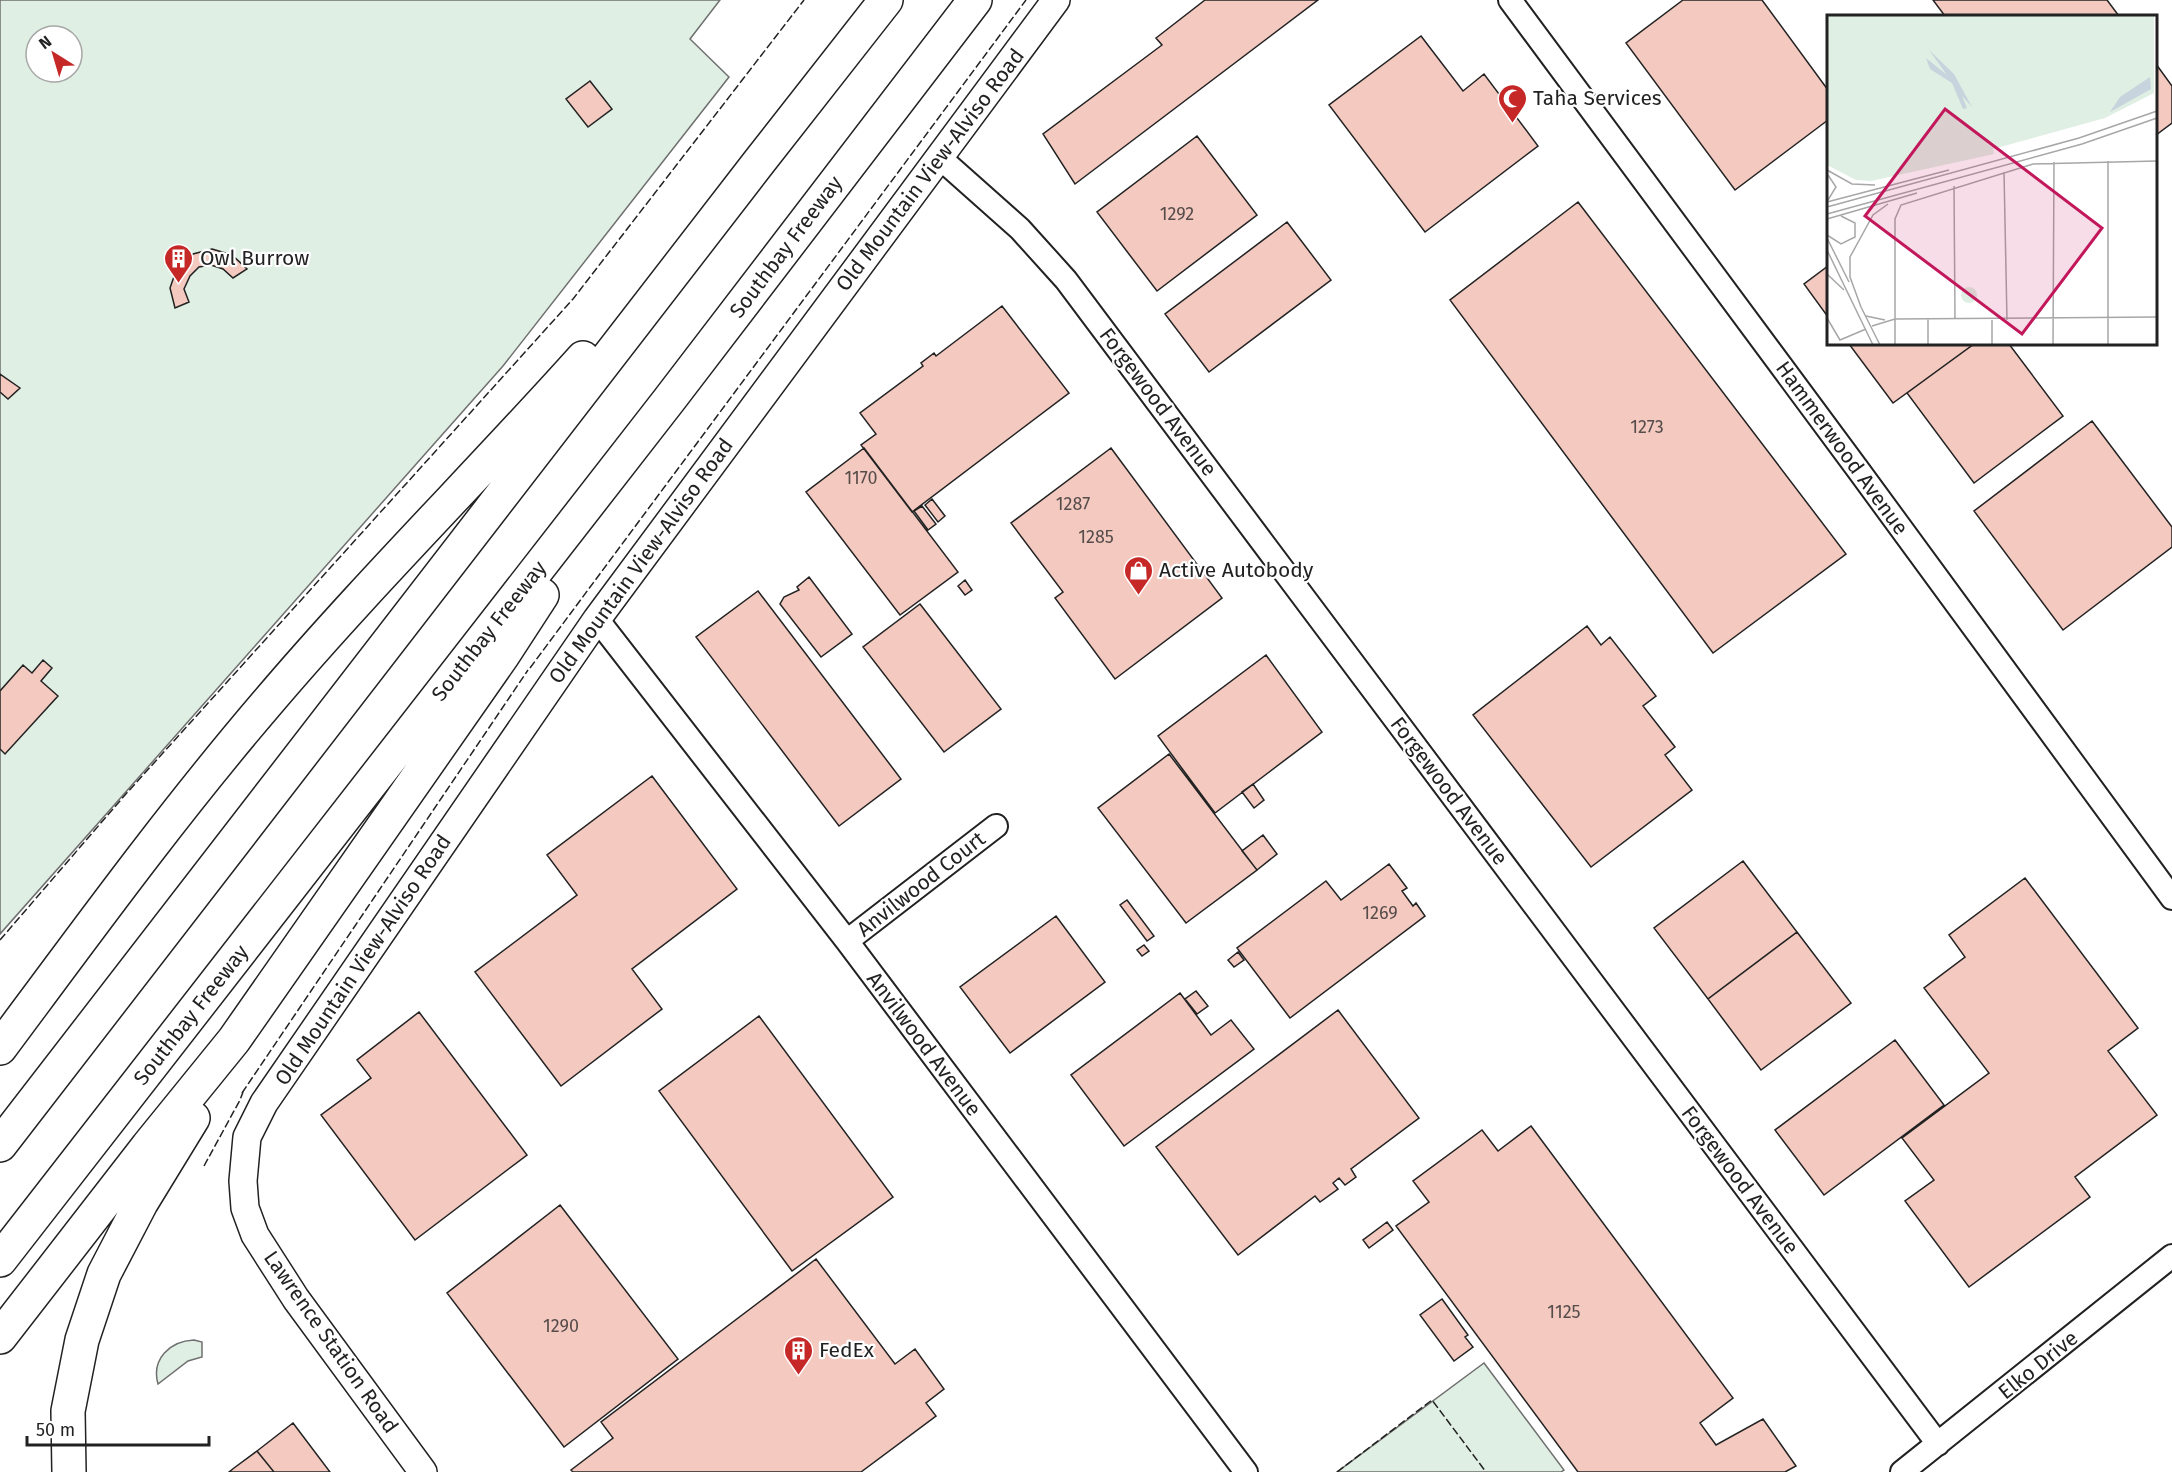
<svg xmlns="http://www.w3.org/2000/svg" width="2172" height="1472" viewBox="0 0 2172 1472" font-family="'Fira Sans',sans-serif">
<rect width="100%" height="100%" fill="#fff"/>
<path fill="#e0efe3" stroke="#6f6f6f" stroke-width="1.5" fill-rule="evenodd" d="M 0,0 L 720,0 L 690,39 L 729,77 L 503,366 L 0,934 ZM 36,36 L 72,36 L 72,72 L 36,72 Z
M 194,1340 L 202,1342 L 202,1357 L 188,1361 L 158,1384 C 151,1359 170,1341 194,1340 Z
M 1484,1363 L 1564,1470 L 1561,1472 L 1337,1472 Z"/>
<path fill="#f3c9c0" stroke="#222" stroke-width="1.5" d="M 1205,0 L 1318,0 L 1075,184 L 1043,134 L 1162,45 L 1156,38 Z
M 1683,0 L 1762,0 L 1828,90 L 1828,120 L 1735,190 L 1626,43 Z
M 1933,0 L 2107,0 L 2119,16 L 1945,16 Z
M 1421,36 L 1463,91 L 1484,74 L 1538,146 L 1425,232 L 1329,105 Z
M 2156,64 L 2172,86 L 2172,123 L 2156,135 Z
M 590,81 L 612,109 L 588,127 L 566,99 Z
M 1197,136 L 1257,215 L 1157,291 L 1097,212 Z
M 1578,202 L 1846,554 L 1713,653 L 1450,300 Z
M 1287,222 L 1331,280 L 1209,372 L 1165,314 Z
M 212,249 L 232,255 L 247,269 L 233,278 L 223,269 L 211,265 L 199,267 L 190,276 L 184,289 L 189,302 L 175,308 L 170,288 L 177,268 L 193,254 Z
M 1828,266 L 1828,317 L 1804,284 Z
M 1002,306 L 1069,393 L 912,512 L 861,445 L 876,434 L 860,413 L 923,366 L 921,363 L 934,353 L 936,356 Z
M 1849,344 L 1974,344 L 1893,403 Z
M 1974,344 L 2009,344 L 2063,416 L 1974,483 L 1907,393 Z
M 0,374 L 20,388 L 8,399 L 0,392 Z
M 2092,421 L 2172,527 L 2172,547 L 2063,630 L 1974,511 Z
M 864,448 L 958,572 L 900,615 L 806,492 Z
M 1111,448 L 1222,598 L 1115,679 L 1055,598 L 1063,592 L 1011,523 Z
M 932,499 L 945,516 L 938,522 L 925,505 Z
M 922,506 L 936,524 L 928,530 L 914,511 Z
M 809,577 L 852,634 L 821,657 L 780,604 L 784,597 L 799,590 L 797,587 Z
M 965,580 L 972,590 L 965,595 L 958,586 Z
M 758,591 L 901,779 L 839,826 L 696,637 Z
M 920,604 L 1001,709 L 944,752 L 863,647 Z
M 1587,626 L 1601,645 L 1610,637 L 1656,696 L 1643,706 L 1675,747 L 1665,755 L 1692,790 L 1591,867 L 1473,715 Z
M 1266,655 L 1322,732 L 1215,813 L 1158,736 Z
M 43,660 L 52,668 L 41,681 L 58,696 L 5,754 L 0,749 L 0,691 L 23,665 L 32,673 Z
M 1169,754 L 1257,870 L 1186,923 L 1098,808 Z
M 652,776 L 737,889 L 632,969 L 662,1009 L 561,1086 L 475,972 L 577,895 L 547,855 Z
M 1253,784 L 1264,800 L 1254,808 L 1242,792 Z
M 1263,835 L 1277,854 L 1257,870 L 1242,851 Z
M 1743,861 L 1797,932 L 1708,999 L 1654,928 Z
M 1389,864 L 1407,888 L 1402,891 L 1413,906 L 1416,903 L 1425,916 L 1290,1018 L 1237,948 L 1326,881 L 1341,900 Z
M 2025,878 L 2138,1028 L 2108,1051 L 2157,1115 L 2075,1177 L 2090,1197 L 1969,1287 L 1905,1201 L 1934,1180 L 1902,1138 L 1989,1073 L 1924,988 L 1965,957 L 1949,935 Z
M 1127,900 L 1154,936 L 1147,941 L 1120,905 Z
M 1056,916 L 1105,982 L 1010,1053 L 960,987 Z
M 1797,932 L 1851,1003 L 1761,1070 L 1708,999 Z
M 1144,945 L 1149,951 L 1142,956 L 1137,950 Z
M 1238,952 L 1244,960 L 1234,967 L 1228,960 Z
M 1196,991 L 1208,1006 L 1197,1014 L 1185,999 Z
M 1180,993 L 1211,1035 L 1231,1020 L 1254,1049 L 1124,1146 L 1071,1075 Z
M 1338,1010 L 1419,1118 L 1351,1169 L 1356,1177 L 1345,1185 L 1339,1178 L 1333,1183 L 1338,1189 L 1320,1202 L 1315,1196 L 1238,1255 L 1156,1147 Z
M 419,1012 L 527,1155 L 415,1240 L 321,1115 L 371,1078 L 357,1060 Z
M 759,1016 L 893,1197 L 792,1271 L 659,1091 Z
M 1895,1040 L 1944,1105 L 1824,1195 L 1775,1130 Z
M 1531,1126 L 1733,1398 L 1700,1423 L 1716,1445 L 1763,1419 L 1796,1466 L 1785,1472 L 1578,1472 L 1396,1226 L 1429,1202 L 1413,1181 L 1482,1130 L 1498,1151 Z
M 560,1205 L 678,1359 L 564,1447 L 447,1293 Z
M 1387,1222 L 1393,1230 L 1369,1248 L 1363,1240 Z
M 816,1259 L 895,1364 L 915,1349 L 944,1389 L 926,1403 L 936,1416 L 861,1472 L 573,1472 L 571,1470 L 613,1438 L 601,1422 Z
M 1442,1299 L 1468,1335 L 1465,1337 L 1473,1347 L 1454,1361 L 1420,1315 Z
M 293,1423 L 330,1472 L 274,1472 L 257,1451 Z
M 257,1451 L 274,1472 L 229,1472 L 234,1468 Z"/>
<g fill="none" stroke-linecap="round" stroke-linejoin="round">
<defs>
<path id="minor" d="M 1510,0 L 1859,471 L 2172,898
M 939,157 L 1020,229 L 1066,280 L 1938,1444
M 597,619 L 847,941 L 1246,1472
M 847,941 L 996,826
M 1902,1472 L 2172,1256"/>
<path id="tertiary" d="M 423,1472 L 296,1299 L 255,1235 L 245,1208 L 243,1181 L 247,1137 L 264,1103 L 597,619 L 1056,0"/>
<path id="motorway" d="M 0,1048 C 87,931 172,814 267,703 C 368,584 479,474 583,358
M 0,1145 L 759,162 L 886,0
M 0,1260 L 669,400 L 975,0
M 0,1337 L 148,1146 L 234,1040 L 503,655 L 542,595
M 69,1472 L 68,1411 L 82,1340 L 104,1274 L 141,1203 L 193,1118"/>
</defs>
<use href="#minor" stroke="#222" stroke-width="26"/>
<use href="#tertiary" stroke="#222" stroke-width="30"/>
<use href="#motorway" stroke="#222" stroke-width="36"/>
<use href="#minor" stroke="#fff" stroke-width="22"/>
<use href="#tertiary" stroke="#fff" stroke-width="27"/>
<use href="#motorway" stroke="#fff" stroke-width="33"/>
<path stroke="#222" stroke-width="1.5" stroke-dasharray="8 3" stroke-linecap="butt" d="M 530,668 L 1026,0
M 0,940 L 125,795 L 573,299 L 804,0
M 242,1093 L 528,670
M 204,1166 L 240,1100 L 243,1092
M 1337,1472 L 1432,1400 L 1486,1472"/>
</g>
<defs>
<symbol id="mosque-pin" viewBox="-11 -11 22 30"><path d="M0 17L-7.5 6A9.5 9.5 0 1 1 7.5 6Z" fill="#c62828" stroke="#fff"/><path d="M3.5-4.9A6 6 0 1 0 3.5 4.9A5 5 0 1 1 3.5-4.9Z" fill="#fff"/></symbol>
<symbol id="building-pin" viewBox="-11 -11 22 30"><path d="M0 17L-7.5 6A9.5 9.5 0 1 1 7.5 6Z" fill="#c62828" stroke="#fff"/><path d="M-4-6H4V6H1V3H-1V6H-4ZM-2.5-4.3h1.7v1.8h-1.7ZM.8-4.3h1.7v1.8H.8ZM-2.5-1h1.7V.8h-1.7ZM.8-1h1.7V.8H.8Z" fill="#fff"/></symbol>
<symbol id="shop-pin" viewBox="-11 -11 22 30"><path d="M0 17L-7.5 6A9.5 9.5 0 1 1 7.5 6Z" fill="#c62828" stroke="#fff"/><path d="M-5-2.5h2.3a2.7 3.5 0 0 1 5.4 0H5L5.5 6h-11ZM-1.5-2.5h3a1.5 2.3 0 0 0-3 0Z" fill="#fff"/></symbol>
</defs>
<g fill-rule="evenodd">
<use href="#mosque-pin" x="1496" y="82" width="33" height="45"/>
<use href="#building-pin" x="162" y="242" width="33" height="45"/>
<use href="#shop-pin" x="1122" y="554" width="33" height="45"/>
<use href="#building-pin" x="782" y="1334" width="33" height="45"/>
</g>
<g text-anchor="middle" stroke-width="4.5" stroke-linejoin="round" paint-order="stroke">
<g font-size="18" fill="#564c4a">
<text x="1177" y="220">1292</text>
<text x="1647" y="433">1273</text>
<text x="861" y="484">1170</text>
<text x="1073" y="510">1287</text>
<text x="1096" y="543">1285</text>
<text x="1380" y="919">1269</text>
<text x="1564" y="1318">1125</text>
<text x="561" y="1332">1290</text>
</g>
<g font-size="21" fill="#222" stroke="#fff" text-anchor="start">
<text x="1533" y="105">Taha Services</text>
<text x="200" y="265">Owl Burrow</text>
<text x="1159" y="577">Active Autobody</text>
<text x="819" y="1357">FedEx</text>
</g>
<g font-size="21" fill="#222" stroke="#fff">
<text transform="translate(930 170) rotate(-53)" y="7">Old Mountain View-Alviso Road</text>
<text transform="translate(786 247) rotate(-53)" y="7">Southbay Freeway</text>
<text transform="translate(1158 402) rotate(53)" y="7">Forgewood Avenue</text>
<text transform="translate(1842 448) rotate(54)" y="7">Hammerwood Avenue</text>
<text transform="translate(641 561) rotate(-54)" y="7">Old Mountain View-Alviso Road</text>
<text transform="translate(489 631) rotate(-52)" y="7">Southbay Freeway</text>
<text transform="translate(1449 791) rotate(53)" y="7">Forgewood Avenue</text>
<text transform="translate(921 884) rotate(-38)" y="7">Anvilwood Court</text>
<text transform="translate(363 960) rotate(-56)" y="7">Old Mountain View-Alviso Road</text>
<text transform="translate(191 1015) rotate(-52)" y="7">Southbay Freeway</text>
<text transform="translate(924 1044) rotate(53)" y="7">Anvilwood Avenue</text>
<text transform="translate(1740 1180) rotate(53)" y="7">Forgewood Avenue</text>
<text transform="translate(331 1342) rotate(55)" y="7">Lawrence Station Road</text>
<text transform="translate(2038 1365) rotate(-39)" y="7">Elko Drive</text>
</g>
</g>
<g transform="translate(1827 15)">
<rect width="330" height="330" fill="#fff"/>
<path d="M 327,0 L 327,78 L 278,103 L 166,134 L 167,139 L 44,166 L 29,165 L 0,150 L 0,1 ZM134 280a8 8 0 1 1 16 0a8 8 0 1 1-16 0Z" fill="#e0efe3"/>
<path d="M 102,35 L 127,59 L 145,92 L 135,81 L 140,93 L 136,94 L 125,68 L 103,54 L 99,43 L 120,60 ZM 323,62 L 324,74 L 283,97 L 293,82 Z" fill="#c7d3dd"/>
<path fill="none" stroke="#a7a7a7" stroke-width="1.5" d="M 281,146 L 281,330M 0,155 L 25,169 L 48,170M 177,157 L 180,305M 1,160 L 9,172 L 1,185M 127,171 L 128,304M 0,187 L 122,155M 0,192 L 252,123 L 330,96M 0,199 L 255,129 L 330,103M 0,204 L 90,178M 0,220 L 14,229 L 28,222 L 28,208 L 14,201M 0,223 L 22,267M 0,235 L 46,330M 0,259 L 17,275M 33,290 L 53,330M 34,292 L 23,262 L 23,242 L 46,200 L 61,189M 39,301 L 58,305M 0,303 L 13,325 L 39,314M 165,305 L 165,330M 45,311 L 68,304 L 330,302M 68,330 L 68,204 L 74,190 L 206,149 L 330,146M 101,330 L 101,304M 226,330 L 227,147"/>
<path fill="#c2185b" fill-opacity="0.15" stroke="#c2185b" stroke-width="3" d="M 118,94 L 275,213 L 195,319 L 38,201 Z"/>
<rect width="330" height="330" fill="none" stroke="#222" stroke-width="3"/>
</g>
<g transform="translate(54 54) rotate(323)"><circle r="28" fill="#ffffff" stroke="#a7a7a7" stroke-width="1.5"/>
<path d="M0-4.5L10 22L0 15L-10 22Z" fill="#c62828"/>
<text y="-9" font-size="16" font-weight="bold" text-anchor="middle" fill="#222222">N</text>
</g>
<path d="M27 1436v9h182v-9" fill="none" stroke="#222222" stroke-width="3"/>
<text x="36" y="1436" font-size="18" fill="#222222" stroke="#ffffff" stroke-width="4.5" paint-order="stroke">50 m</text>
</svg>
